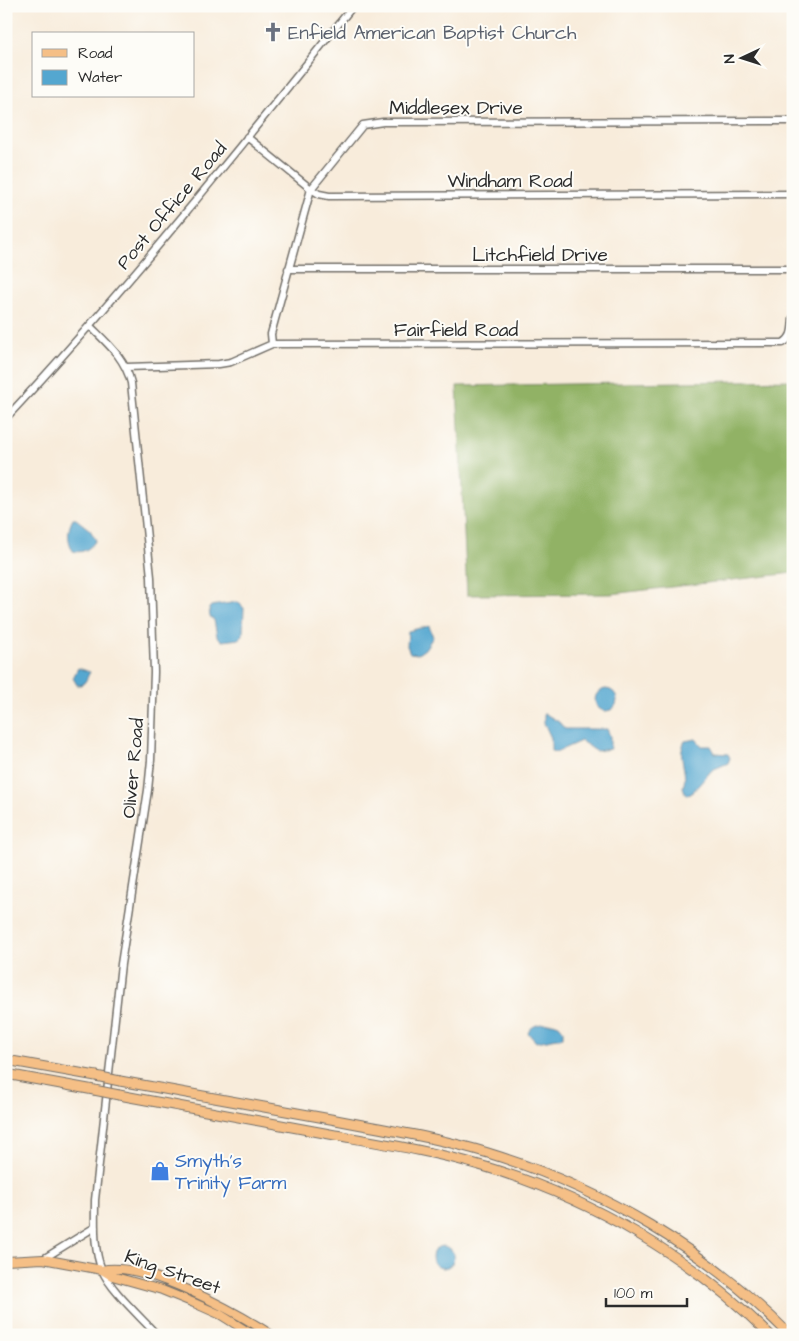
<svg xmlns="http://www.w3.org/2000/svg" width="799" height="1341" viewBox="0 0 799 1341" font-family="'Architects Daughter',sans-serif">
<rect width="100%" height="100%" fill="#fdfcf7"/>
<filter id="ink" filterUnits="userSpaceOnUse"><feTurbulence type="fractalNoise" baseFrequency=".02" numOctaves="2"/><feDisplacementMap in="SourceGraphic" scale="10" xChannelSelector="R" yChannelSelector="G"/><feConvolveMatrix kernelMatrix="1 2 1 2 8 2 1 2 1" color-interpolation-filters="sRGB"/></filter>
<filter id="wash" filterUnits="userSpaceOnUse"><feTurbulence type="fractalNoise" baseFrequency=".0096" numOctaves="4" result="noise"/><feDisplacementMap in="SourceGraphic" scale="20" xChannelSelector="R" yChannelSelector="G"/><feGaussianBlur stdDeviation="1.12" result="paint"/><feColorMatrix in="noise" values="0 0 0 0 0 0 0 0 0 0 0 0 0 0 0 0 0 1.4 0 .05"/><feComposite in="paint" operator="in"/></filter>
<g filter="url(#wash)">
<rect width="100%" height="100%" fill="#f8ecdb"/>
<path fill="#91b265" stroke="#5e6e48" d="M 793,380 L 793,573 L 611,594 L 467,595 L 457,386 Z"/>
<path fill="#54a7d0" stroke="#40697e" d="M 73,519 L 76,519 L 90,530 L 96,540 C 91,548 83,554 73,551 C 67,540 67,530 73,519 Z
M 238,602 L 244,608 L 243,633 L 239,639 L 222,641 L 217,636 L 214,620 L 210,617 L 209,608 L 211,606 Z
M 429,626 L 433,637 L 425,649 L 418,654 L 410,653 L 407,646 L 408,631 Z
M 78,668 L 90,672 C 86,678 86,686 77,685 L 73,678 Z
M595 700a11 11 0 1 1 22 0a11 11 0 1 1-22 0Z
M 544,713 L 559,722 L 565,729 L 607,729 L 610,736 L 610,749 L 596,751 L 581,741 L 556,752 L 551,751 L 551,738 L 544,723 Z
M 696,739 L 702,746 L 711,746 L 715,753 L 728,754 L 730,758 L 728,763 L 712,770 L 691,794 L 686,795 L 683,787 C 689,771 676,757 685,741 Z
M 553,1023 L 559,1025 L 563,1030 L 563,1037 L 536,1042 L 528,1033 C 532,1023 543,1024 553,1023 Z
M432 1257a11 11 0 1 1 22 0a11 11 0 1 1-22 0Z"/>
</g>
<g filter="url(#ink)">
<g fill="none" stroke-linecap="round" stroke-linejoin="round">
<defs>
<path id="minor" d="M 247,137 L 311,189 L 319,194 L 329,196 L 793,194
M 288,269 L 793,269
M 90,326 C 108,344 125,358 131,383 L 151,577 L 154,672 L 151,760 L 148,790 L 121,964 L 95,1200 C 95,1222 93,1249 102,1270 C 111,1291 141,1317 157,1335
M 272,344 L 271,334 L 311,189 L 363,125 L 383,122 L 793,121
M 127,367 L 219,364 L 231,362 L 272,344 L 783,343 C 793,338 792,328 793,318
M 6,418 C 129,286 241,146 353,6
M 43,1259 L 95,1227"/>
<path id="major" d="M 6,1261 L 43,1259 L 102,1270 L 112,1276 L 162,1290 L 194,1303 L 221,1315 L 253,1335
M 102,1270 C 143,1260 236,1312 272,1335"/>
<path id="highway" d="M 6,1060 L 96,1076
M 6,1074 L 94,1090
M 120,1081 C 192,1094 264,1107 336,1120 C 387,1130 439,1138 488,1153 C 602,1188 706,1250 790,1335
M 119,1095 C 191,1108 263,1121 335,1135 C 386,1144 437,1152 486,1167 C 592,1199 691,1257 770,1335"/>
</defs>
<use href="#minor" stroke="#736f69" stroke-width="9"/>
<use href="#major" stroke="#736f69" stroke-width="10"/>
<use href="#highway" stroke="#736f69" stroke-width="11"/>
<use href="#minor" stroke="#fff" stroke-width="6"/>
<use href="#major" stroke="#f5bf86" stroke-width="8"/>
<use href="#highway" stroke="#f5bf86" stroke-width="9"/>
<defs>
<path id="highway-bridge" d="M 96,1076 L 120,1081
M 94,1090 L 119,1095"/>
</defs>
<use href="#highway-bridge" stroke="#736f69" stroke-width="11" stroke-linecap="butt"/>
<use href="#highway-bridge" stroke="#f5bf86" stroke-width="9"/>
</g>
</g>
<defs>
<symbol id="church-bare" viewBox="-9 -9 18 18"><path d="M-1.2-6h2.4v3.5h3.3v2.4h-3.3V6h-2.4V-.1h-3.3v-2.4h3.3Z" fill="#6b7280" stroke="#fdfcf7" stroke-width="2.5" paint-order="stroke"/></symbol>
<symbol id="shop-bare" viewBox="-9 -9 18 18"><path d="M-5-2.5h2.3a2.7 3.5 0 0 1 5.4 0H5L5.5 6h-11ZM-1.5-2.5h3a1.5 2.3 0 0 0-3 0Z" fill="#3f7fe0" stroke="#fdfcf7" stroke-width="2.5" paint-order="stroke"/></symbol>
</defs>
<g fill-rule="evenodd">
<use href="#church-bare" x="259" y="18" width="28" height="28"/>
<use href="#shop-bare" x="146" y="1157" width="28" height="28"/>
</g>
<g text-anchor="middle" stroke-width="4" stroke-linejoin="round" paint-order="stroke">
<g font-size="19" fill="#5b616d" stroke="#fdfcf7" text-anchor="start">
<text x="288" y="39">Enfield American Baptist Church</text>
</g>
<g font-size="19" fill="#2b2b2b" stroke="#fdfcf7">
<text x="456" y="114">Middlesex Drive</text>
<text x="510" y="187">Windham Road</text>
<text transform="translate(171 205) rotate(-50)" y="7">Post Office Road</text>
<text x="540" y="261">Litchfield Drive</text>
<text x="456" y="336">Fairfield Road</text>
<text transform="translate(132 768) rotate(-85)" y="7">Oliver Road</text>
<text transform="translate(173 1271) rotate(19)" y="7">King Street</text>
</g>
<g font-size="19" fill="#366cbe" stroke="#fdfcf7" text-anchor="start">
<text x="175" y="1167">Smyth's<tspan x="175" dy="22">Trinity Farm</tspan></text>
</g>
</g>
<rect width="799" height="1341" fill="none" stroke="#fdfcf7" stroke-width="25"/>
<rect x="32" y="32" width="162" height="65" fill="#fdfcf7" stroke="#a9a8a5"/>
<rect x="42" y="49" width="25" height="8" fill="#f5bf86" stroke="#a9a8a5"/>
<text x="78" y="58" font-size="15" fill="#2b2b2b">Road</text>
<rect x="42" y="70" width="25" height="15" fill="#54a7d0" stroke="#a9a8a5"/>
<text x="78" y="82" font-size="15" fill="#2b2b2b">Water</text>
<g transform="translate(742 58) rotate(266)" stroke="#fdfcf7" stroke-width="4" paint-order="stroke">
<path d="M0-4L9 19L0 12L-9 19Z" fill="#2b2b2b"/>
<text y="-8" font-size="14" font-weight="bold" text-anchor="middle" fill="#2b2b2b">N</text>
</g>
<path d="M606 1298v8h81v-8" fill="none" stroke="#2b2b2b" stroke-width="2.5"/>
<text x="614" y="1298" font-size="15" fill="#2b2b2b" stroke="#fdfcf7" stroke-width="4" paint-order="stroke">100 m</text>
</svg>
